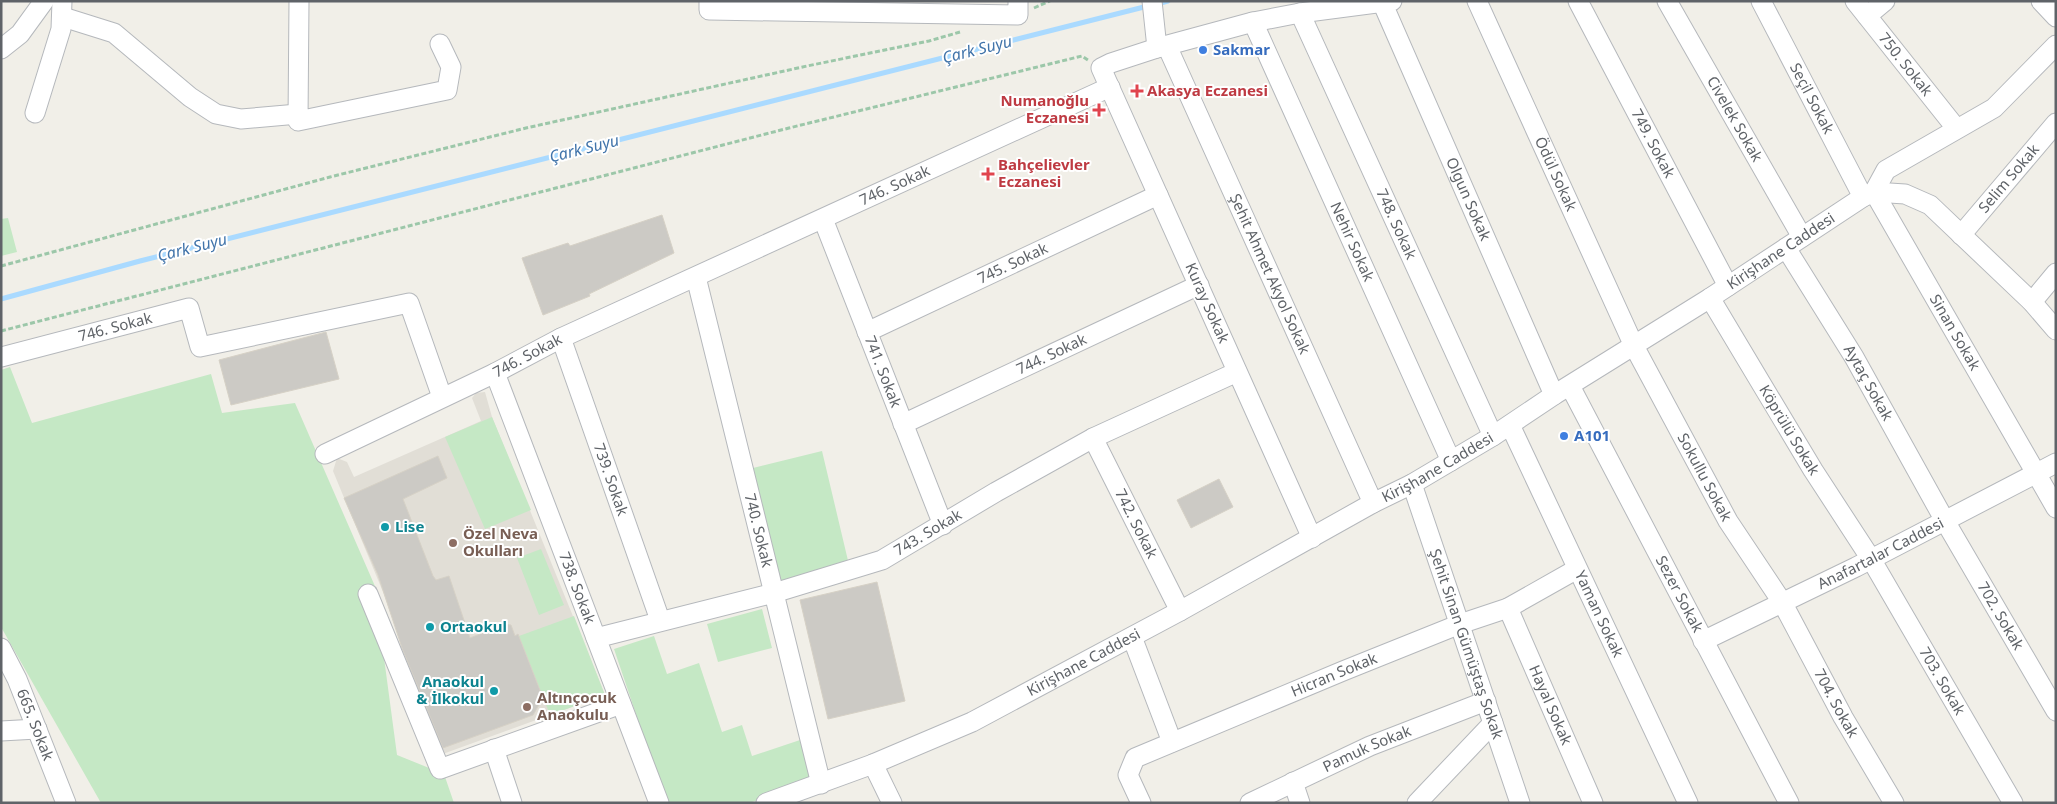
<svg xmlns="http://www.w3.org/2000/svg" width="2057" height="804" viewBox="0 0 2057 804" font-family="'Noto Sans',sans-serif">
<rect width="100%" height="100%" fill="#f1efe8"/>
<path fill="#e1ded6" d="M 485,392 L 492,417 L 605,695 L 440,755 L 383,592 L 333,471 L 337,458 L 347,462 L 354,477 L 481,421 L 472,398 L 476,393 Z"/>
<path fill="#c5e8c5" d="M 8,218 L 17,252 L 1,256 L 1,219 Z
M 10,367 L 32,423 L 211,374 L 222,413 L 295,403 L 388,616 L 380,628 L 397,755 L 444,774 L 454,803 L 101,803 L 1,627 L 1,370 Z
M 492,417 L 531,510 L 485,529 L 445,437 Z
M 822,451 L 850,569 L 781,586 L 753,468 Z
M 541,549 L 564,605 L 539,615 L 517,558 Z
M 762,609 L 772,648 L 718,662 L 707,624 Z
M 574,616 L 605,695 L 550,715 L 519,636 Z
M 654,636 L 667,674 L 699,663 L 722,732 L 742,725 L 752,756 L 806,738 L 820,779 L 749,803 L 666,803 L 614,649 Z"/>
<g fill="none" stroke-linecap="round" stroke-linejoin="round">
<path stroke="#aadaff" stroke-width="5" d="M 1157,4 L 1168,1
M 1,299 L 140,261 L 1148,6"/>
</g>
<path fill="#cccac5" stroke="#d6d1c6" d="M 662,215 L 674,253 L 589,294 L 590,296 L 543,315 L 522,258 L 568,243 L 570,246 Z
M 326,332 L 339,379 L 231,405 L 219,360 Z
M 438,456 L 447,478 L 403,499 L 433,576 L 436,580 L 449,576 L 470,638 L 505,624 L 511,625 L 515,636 L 518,634 L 543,698 L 533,715 L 443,748 L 402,648 L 378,575 L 344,498 Z
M 1219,479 L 1233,507 L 1191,528 L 1177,500 Z
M 877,582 L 905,701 L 828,719 L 800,600 Z"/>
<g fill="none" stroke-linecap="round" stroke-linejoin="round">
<defs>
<g id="minor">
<path d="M 299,1 L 298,121 L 447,90 L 451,67 L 440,44"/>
<path d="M 709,1 L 709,10 L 1018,15 L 1018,1"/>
<path d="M 1152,1 L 1157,48"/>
<path id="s1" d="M 1477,1 L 1634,346 L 1728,521 L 1782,602 L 1843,717 L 1894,803"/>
<path id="s2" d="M 1578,1 L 1728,286"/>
<path id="s3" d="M 1667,1 L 1802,237"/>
<path id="s4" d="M 1761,1 L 1863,197"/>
<path id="s5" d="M 1855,1 L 1956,128"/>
<path d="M 2041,1 L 2056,17"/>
<path id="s6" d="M 1382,2 L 1554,395"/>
<path id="s7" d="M 1300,13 L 1493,436"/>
<path d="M 1867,16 L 1885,1"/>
<path d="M 63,17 L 114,33 L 190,97 L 216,114 L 241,119 L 298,114"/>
<path id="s8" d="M 1253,22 L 1451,461"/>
<path id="s9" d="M 2056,45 L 1994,108 L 1886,170 L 1874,192 L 2056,508"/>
<path id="s10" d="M 1167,46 L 1373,503"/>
<path d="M 1,49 L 20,34 L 44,1"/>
<path d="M 35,113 L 61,29 L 62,1"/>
<path id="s11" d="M 823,219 L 943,525"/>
<path id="s12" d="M 1961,235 L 2056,123"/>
<path id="s13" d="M 1786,248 L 1854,357 L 1945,521 L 2056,711"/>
<path id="s14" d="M 696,277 L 821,784"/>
<path id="s15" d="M 1710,298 L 1813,470 L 1871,559 L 2013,803"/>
<path d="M 2032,302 L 2056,273"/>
<path id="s16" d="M 867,332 L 1158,195"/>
<path id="s17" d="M 561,338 L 660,620"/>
<path id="s18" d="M 1,357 L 189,308 L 200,347 L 409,303 L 442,397"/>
<path id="s19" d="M 495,373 L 659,803"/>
<path id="s20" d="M 1570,386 L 1789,803"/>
<path id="s21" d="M 903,424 L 1199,285"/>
<path id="s22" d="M 1510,425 L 1688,803"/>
<path id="s23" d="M 1093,438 L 1180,611"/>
<path id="s24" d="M 325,454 L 495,373 L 561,338 L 1110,87"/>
<path id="s25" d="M 1412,484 L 1520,803"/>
<path d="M 1312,538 L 1101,68 L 1111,63 L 1157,48 L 1253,22 L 1300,13 L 1392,1"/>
<path d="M 368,594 L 440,769 L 621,704"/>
<path id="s26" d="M 1508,608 L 1593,803"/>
<path d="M 1132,637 L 1172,742"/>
<path id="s27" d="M 596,638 L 774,593 L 882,560 L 996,492 L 1093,438 L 1237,372"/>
<path id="s28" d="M 1703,641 L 1856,567 L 2056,463"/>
<path id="s29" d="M 1,648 L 17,679 L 66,803"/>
<path d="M 1,731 L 37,729"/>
<path d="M 494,749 L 512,803"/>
<path d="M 873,764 L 892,803"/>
<path d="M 1293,782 L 1300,803"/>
<path id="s30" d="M 766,803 L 873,764 L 972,722 L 1180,611 L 1373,503 L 1412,484 L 1493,436 L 1554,395 L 1710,298 L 1863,197 L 1874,192 L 1905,194 L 1930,205 L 2032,302 L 2056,330"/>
<path id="s31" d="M 1141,803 L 1128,775 L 1135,758 L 1343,671 L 1460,624 L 1508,608 L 1577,569"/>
<path id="s32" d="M 1250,803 L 1370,746 L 1486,701"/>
<path d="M 1417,803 L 1493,723"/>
</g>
</defs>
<use href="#minor" stroke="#b5b8bc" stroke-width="21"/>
<path stroke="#9cc7a9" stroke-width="3" stroke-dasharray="5 2.5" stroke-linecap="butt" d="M 1034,8 L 1050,1
M 1,266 L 330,177 L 526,128 L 807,66 L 929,41 L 960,32
M 1,331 L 789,128 L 1082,56 L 1088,60"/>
<use href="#minor" stroke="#fff" stroke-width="19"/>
</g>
<g fill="#3f7fe0" stroke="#fff" stroke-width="2">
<circle cx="1203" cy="50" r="5"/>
<circle cx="1564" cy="436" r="5"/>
</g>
<g fill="#e0444e" stroke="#fff" stroke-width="2">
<path d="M1134.5 83.5h5v5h5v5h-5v5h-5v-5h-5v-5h5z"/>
<path d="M1096.5 102.5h5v5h5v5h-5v5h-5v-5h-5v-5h5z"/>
<path d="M985.5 166.5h5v5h5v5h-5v5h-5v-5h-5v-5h5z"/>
</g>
<g fill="#0f9aa8" stroke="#fff" stroke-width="2">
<circle cx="385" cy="527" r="5"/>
<circle cx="430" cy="627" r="5"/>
<circle cx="494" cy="691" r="5"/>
</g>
<g fill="#8d6e63" stroke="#fff" stroke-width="2">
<circle cx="453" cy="543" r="5"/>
<circle cx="527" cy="707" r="5"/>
</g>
<g text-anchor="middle" stroke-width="4" stroke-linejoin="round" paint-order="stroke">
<g font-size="15" font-weight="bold" fill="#366cbe" stroke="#fff" text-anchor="start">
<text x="1213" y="55">Sakmar</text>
<text x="1574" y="441">A101</text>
</g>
<g font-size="15" fill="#5f6368" stroke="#fff">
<text dy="5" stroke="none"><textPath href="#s5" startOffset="81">750. Sokak</textPath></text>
<text dy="5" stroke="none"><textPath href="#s4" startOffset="110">Seçil Sokak</textPath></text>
<text dy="5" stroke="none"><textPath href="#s3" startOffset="136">Civelek Sokak</textPath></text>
<text dy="5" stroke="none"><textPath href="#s2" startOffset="161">749. Sokak</textPath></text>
<text dy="5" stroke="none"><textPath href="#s1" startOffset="190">Ödül Sokak</textPath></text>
<text dy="5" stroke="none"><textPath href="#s12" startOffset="74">Selim Sokak</textPath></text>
<text dy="5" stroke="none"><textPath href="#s24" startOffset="630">746. Sokak</textPath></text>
<text dy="5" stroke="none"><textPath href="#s6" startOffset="215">Olgun Sokak</textPath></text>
<text dy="5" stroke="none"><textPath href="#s7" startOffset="232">748. Sokak</textPath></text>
<text dy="5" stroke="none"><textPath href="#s8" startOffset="241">Nehir Sokak</textPath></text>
<text dy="5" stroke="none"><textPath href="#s30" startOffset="1158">Kirişhane Caddesi</textPath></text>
<text dy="5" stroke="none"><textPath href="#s16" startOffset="161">745. Sokak</textPath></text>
<text dy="5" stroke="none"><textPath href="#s10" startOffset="250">Şehit Ahmet Akyol Sokak</textPath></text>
<text transform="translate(1207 303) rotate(66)" y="5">Kuray Sokak</text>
<text dy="5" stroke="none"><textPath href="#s18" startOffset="118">746. Sokak</textPath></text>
<text dy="5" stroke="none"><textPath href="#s9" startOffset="400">Sinan Sokak</textPath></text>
<text dy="5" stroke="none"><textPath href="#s21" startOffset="164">744. Sokak</textPath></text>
<text dy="5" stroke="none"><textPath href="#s24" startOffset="225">746. Sokak</textPath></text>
<text dy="5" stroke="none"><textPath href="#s11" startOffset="164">741. Sokak</textPath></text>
<text dy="5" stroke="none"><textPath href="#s13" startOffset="158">Aytaç Sokak</textPath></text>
<text dy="5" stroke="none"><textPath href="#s15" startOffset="154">Köprülü Sokak</textPath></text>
<text dy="5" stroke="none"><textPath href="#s30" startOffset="752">Kirişhane Caddesi</textPath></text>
<text dy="5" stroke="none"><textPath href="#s1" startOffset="528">Sokullu Sokak</textPath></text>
<text dy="5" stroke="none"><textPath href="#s17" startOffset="150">739. Sokak</textPath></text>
<text dy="5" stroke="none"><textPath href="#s23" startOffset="96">742. Sokak</textPath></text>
<text dy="5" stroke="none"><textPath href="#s14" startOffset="261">740. Sokak</textPath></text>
<text dy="5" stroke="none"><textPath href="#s27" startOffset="350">743. Sokak</textPath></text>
<text dy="5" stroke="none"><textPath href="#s28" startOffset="198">Anafartalar Caddesi</textPath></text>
<text dy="5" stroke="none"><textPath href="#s19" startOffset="230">738. Sokak</textPath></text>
<text dy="5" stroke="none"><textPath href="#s20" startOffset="235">Sezer Sokak</textPath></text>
<text dy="5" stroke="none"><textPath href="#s22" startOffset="209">Yaman Sokak</textPath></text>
<text dy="5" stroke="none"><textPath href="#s13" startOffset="426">702. Sokak</textPath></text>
<text dy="5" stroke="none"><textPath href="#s25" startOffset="169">Şehit Sinan Gümüştaş Sokak</textPath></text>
<text dy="5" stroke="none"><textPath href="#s30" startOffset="348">Kirişhane Caddesi</textPath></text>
<text dy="5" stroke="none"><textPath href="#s31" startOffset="265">Hicran Sokak</textPath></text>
<text dy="5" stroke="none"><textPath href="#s15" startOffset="448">703. Sokak</textPath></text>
<text dy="5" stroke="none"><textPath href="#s1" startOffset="790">704. Sokak</textPath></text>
<text dy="5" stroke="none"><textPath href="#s26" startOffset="106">Hayal Sokak</textPath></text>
<text dy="5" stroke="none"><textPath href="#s29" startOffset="84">665. Sokak</textPath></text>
<text dy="5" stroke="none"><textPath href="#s32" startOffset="129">Pamuk Sokak</textPath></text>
</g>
<g font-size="15" font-weight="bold" fill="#be3a42" stroke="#fff" text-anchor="start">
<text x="1147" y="96">Akasya Eczanesi</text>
<text x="1089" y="106" text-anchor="end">Numanoğlu<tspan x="1089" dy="17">Eczanesi</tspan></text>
<text x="998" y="170">Bahçelievler<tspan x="998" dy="17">Eczanesi</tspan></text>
</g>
<g font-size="15" font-weight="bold" fill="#0d838f" stroke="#fff" text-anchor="start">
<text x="395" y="532">Lise</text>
<text x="440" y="632">Ortaokul</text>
<text x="484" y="687" text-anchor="end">Anaokul<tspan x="484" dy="17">&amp; İlkokul</tspan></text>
</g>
<g font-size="15" font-weight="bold" fill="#785e54" stroke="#fff" text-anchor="start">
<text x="463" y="539">Özel Neva<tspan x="463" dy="17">Okulları</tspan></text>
<text x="537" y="703">Altınçocuk<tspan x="537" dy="17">Anaokulu</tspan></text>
</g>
<g font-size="16" font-style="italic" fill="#4174aa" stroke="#fff">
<text transform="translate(977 49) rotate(-14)" y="6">Çark Suyu</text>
<text transform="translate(584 148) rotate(-14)" y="6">Çark Suyu</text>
<text transform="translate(192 247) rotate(-14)" y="6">Çark Suyu</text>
</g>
</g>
<rect width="2057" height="804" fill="none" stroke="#5f6368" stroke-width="5"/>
</svg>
